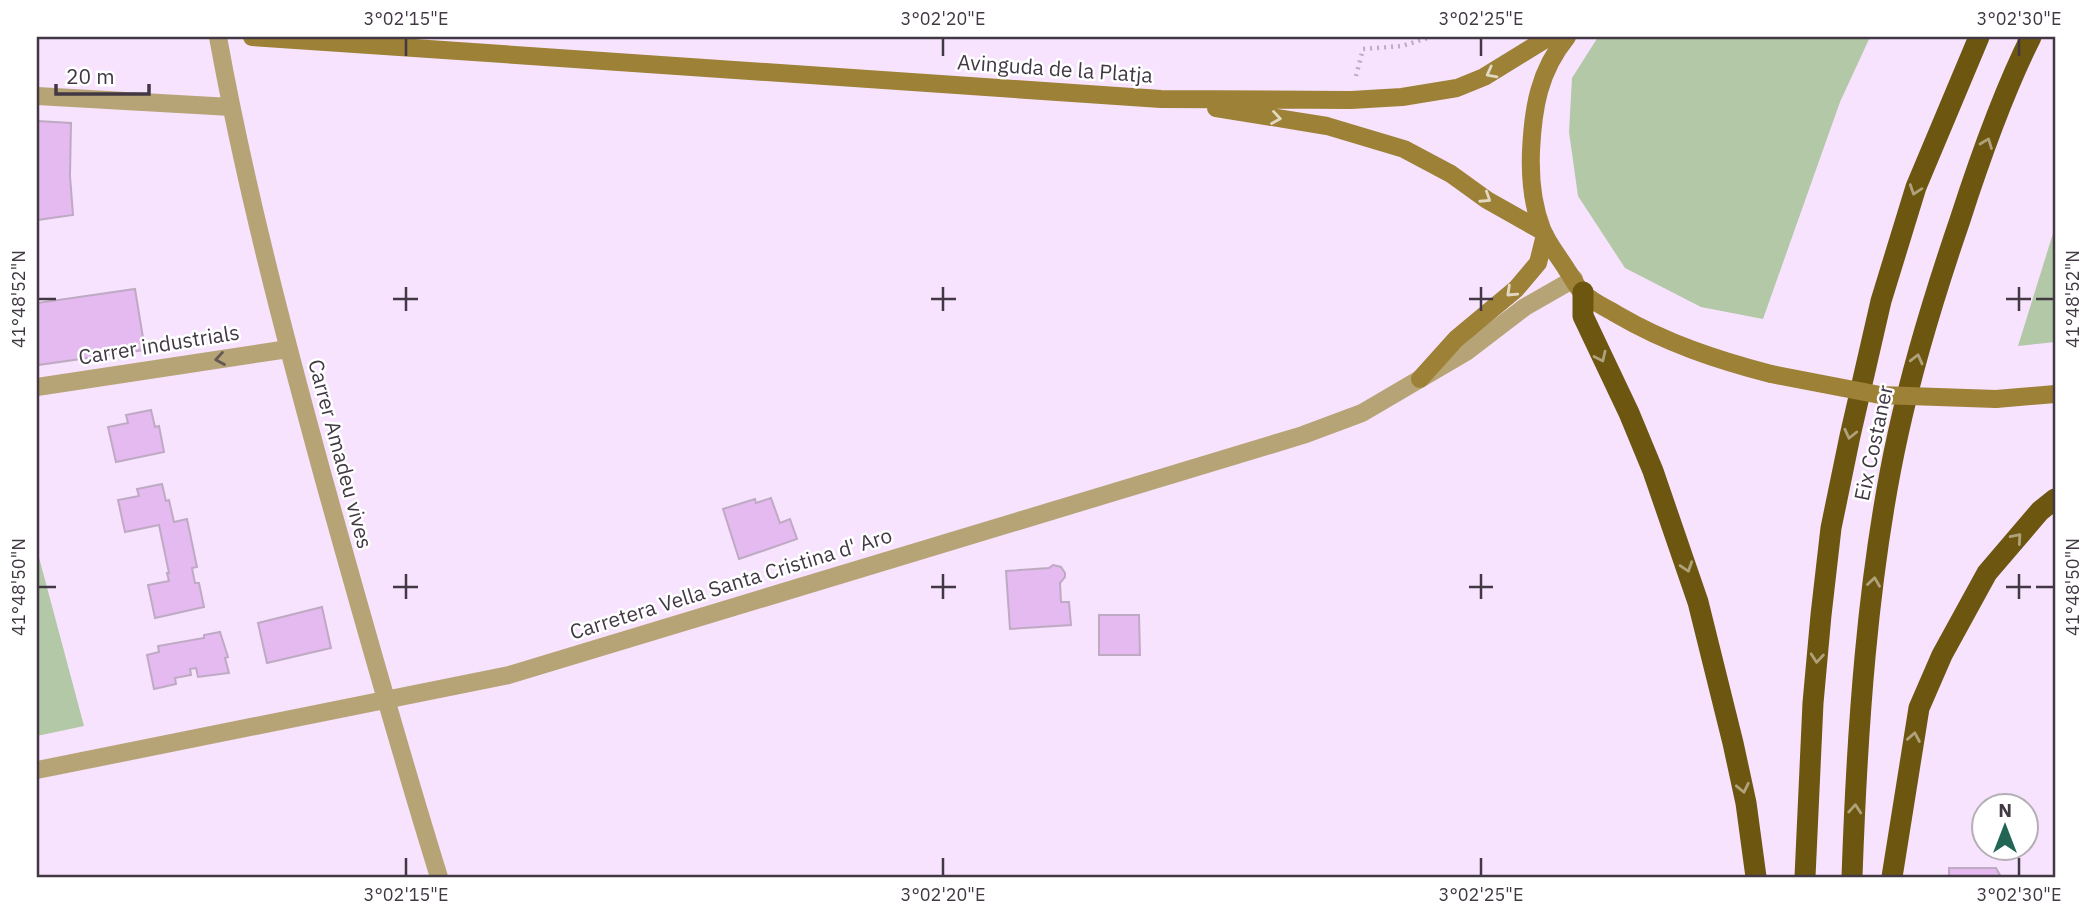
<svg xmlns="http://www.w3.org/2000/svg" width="2092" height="914" viewBox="0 0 2092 914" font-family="'IBM Plex Sans',sans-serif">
<rect width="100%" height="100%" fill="#f7e3fe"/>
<path fill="#b2c8a6" d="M 1598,37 L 1870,37 L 1840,102 L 1763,319 L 1701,307 L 1625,268 L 1578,196 L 1569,132 L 1572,78 Z
M 2055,227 L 2055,342 L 2018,346 Z
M 37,550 L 84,726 L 37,736 Z"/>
<path fill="#e4baf0" stroke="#beaac3" stroke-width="2" d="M 37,121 L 71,123 L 70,176 L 73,215 L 37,220 Z
M 135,289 L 145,350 L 38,365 L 37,303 Z
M 151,410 L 155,427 L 159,426 L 164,452 L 116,462 L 108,427 L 128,423 L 126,415 Z
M 162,484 L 166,501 L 169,500 L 174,522 L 187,519 L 197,567 L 192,568 L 195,583 L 199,583 L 204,607 L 155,618 L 148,585 L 169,581 L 167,573 L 169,573 L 159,525 L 125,532 L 118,500 L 139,496 L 137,489 Z
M 771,498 L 780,523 L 790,519 L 797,539 L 739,559 L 723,509 L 755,499 L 756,503 Z
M 1053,565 L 1061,567 L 1065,573 L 1065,577 L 1060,583 L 1061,602 L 1069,602 L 1071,625 L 1010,629 L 1006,571 L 1049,568 Z
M 322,607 L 331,648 L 267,663 L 258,623 Z
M 1099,615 L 1139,615 L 1140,655 L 1099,655 Z
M 220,632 L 228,657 L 225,658 L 229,673 L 198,677 L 196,668 L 190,669 L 191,675 L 175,678 L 176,684 L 154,689 L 147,655 L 159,652 L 158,646 L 204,638 L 204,635 Z
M 1949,868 L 1996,868 L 2001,877 L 1949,877 Z"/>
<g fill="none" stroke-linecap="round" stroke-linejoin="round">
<path stroke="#bcacc2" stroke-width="4.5" stroke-dasharray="2 5" stroke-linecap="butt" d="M 1356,76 L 1363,49 L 1402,46 L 1431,37"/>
<path stroke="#b7a476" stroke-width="18" d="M 218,37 C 245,186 284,334 324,480 C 361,613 398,745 439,877
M 37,96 L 231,107
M 37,387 L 288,349
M 37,770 L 509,675 L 1303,435 L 1362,413 L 1466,352 L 1525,307 L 1574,279"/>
<path stroke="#9d8136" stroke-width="18" d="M 252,37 L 1161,99 L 1351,100 L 1402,97 L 1457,88 L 1484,77 L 1549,37
M 1567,37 C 1539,71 1533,108 1531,151 C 1530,176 1533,206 1542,229 C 1548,244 1559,257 1567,270 C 1572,277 1576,286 1582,292 C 1591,301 1606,308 1618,315 C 1666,343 1717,360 1771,374
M 1216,108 L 1327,126 L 1404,149 L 1451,174 L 1487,200 L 1542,231
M 1420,379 L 1456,339 L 1516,289 L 1538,263 L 1545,235
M 1996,399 L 2055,394"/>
<path stroke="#6d560f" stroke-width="21" d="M 1583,292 L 1583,316 L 1629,413 L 1653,471 L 1698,602 L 1733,743 L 1746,803 L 1756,877
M 1805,877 L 1813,703 L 1821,615 L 1831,528 L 1850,436 L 1881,301 L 1916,187 L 1979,37
M 1852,877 C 1857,733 1867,575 1898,434 C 1914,361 1936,290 1960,220 C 1980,158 2002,95 2031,37
M 1892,877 L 1919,708 L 1942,655 L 1987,573 L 2040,511 L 2055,499"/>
<path stroke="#9d8136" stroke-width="18" d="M 1771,374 L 1880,395 L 1996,399"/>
</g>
<defs><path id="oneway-chevron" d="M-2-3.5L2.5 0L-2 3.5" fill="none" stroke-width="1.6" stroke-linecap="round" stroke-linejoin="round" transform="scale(1.75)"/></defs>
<g stroke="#e2d9c3">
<use href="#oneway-chevron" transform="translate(1491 73) rotate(152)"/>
<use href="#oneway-chevron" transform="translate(1276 118) rotate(9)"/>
<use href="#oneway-chevron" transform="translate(1486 198) rotate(33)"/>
<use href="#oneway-chevron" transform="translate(1511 292) rotate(137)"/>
</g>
<g stroke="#afa27b">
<use href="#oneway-chevron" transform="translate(1987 143) rotate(-69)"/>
<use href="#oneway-chevron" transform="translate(1915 190) rotate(109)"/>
<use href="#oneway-chevron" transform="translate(1601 357) rotate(65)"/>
<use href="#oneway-chevron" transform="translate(1917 359) rotate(-76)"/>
<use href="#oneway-chevron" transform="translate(1850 434) rotate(103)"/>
<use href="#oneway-chevron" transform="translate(2017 538) rotate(-49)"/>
<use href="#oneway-chevron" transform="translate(1687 567) rotate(72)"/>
<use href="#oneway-chevron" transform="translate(1874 582) rotate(-82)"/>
<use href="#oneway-chevron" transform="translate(1817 658) rotate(95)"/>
<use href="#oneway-chevron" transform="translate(1914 737) rotate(-80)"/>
<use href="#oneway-chevron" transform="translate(1743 788) rotate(78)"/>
<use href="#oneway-chevron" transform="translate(1855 809) rotate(-86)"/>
</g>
<use stroke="#645852" href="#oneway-chevron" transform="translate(220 359) rotate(171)"/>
<path fill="none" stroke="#413843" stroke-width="2.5" d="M 406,38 L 406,56M 943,38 L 943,56M 1481,38 L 1481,56M 2019,38 L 2019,56M 406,287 L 406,311M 943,287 L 943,311M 1481,287 L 1481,311M 2019,287 L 2019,311M 38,299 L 56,299M 393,299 L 418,299M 931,299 L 956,299M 1469,299 L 1493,299M 2006,299 L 2031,299M 2036,299 L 2054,299M 406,574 L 406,599M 943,574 L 943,599M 1481,574 L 1481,599M 2019,574 L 2019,599M 38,587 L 56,587M 393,587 L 418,587M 931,587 L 956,587M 1469,587 L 1493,587M 2006,587 L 2031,587M 2036,587 L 2054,587M 406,858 L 406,876M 943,858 L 943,876M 1481,858 L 1481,876M 2019,858 L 2019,876"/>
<g text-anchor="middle" stroke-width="5" stroke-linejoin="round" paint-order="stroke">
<g font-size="21" fill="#413843" stroke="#fff">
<text transform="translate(1055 69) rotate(4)" y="7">Avinguda de la Platja</text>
<text transform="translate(159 345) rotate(-9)" y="7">Carrer industrials</text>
<text transform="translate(1874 443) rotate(-78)" y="7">Eix Costaner</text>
<text transform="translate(340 454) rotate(75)" y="7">Carrer Amadeu vives</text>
<text transform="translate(731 584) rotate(-17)" y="7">Carretera Vella Santa Cristina d' Aro</text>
</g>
</g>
<rect width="2092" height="914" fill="none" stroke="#ffffff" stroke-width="77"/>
<g transform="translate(2005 827)"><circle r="33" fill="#ffffff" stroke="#b3afb4" stroke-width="2"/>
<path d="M0-5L12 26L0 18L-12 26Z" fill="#236554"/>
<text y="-10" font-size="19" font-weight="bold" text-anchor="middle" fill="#413843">N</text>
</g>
<path d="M56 84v10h93v-10" fill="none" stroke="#413843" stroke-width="3.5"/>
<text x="66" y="84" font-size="21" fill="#413843" stroke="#ffffff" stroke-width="5" paint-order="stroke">20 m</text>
<rect x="38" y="38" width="2016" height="838" fill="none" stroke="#413843" stroke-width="2.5"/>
<g font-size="18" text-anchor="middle" fill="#413843">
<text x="406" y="25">3°02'15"E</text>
<text x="943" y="25">3°02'20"E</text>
<text x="1481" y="25">3°02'25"E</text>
<text x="2019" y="25">3°02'30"E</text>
<text transform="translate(19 299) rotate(-90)" y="6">41°48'52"N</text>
<text transform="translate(2073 299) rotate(-90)" y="6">41°48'52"N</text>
<text transform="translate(19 587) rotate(-90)" y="6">41°48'50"N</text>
<text transform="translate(2073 587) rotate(-90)" y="6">41°48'50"N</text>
<text x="406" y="901">3°02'15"E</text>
<text x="943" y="901">3°02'20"E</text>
<text x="1481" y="901">3°02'25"E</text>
<text x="2019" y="901">3°02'30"E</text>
</g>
</svg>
